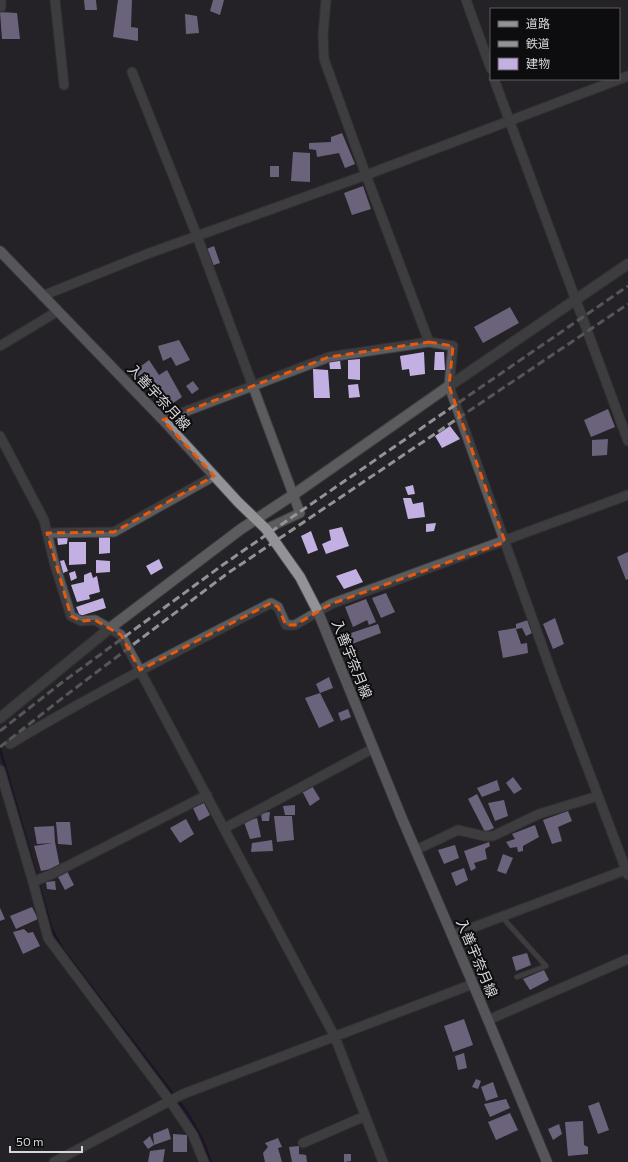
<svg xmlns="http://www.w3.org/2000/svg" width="628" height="1162" viewBox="0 0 628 1162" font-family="Commissioner,'Noto Sans JP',sans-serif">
<rect width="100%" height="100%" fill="#242327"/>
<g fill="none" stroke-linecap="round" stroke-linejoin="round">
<path stroke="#150328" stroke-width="3" d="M 0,749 L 51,928 L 63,950 L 188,1114 L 202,1139 L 211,1162"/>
</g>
<path fill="#c2b0e2" d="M 84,0 L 96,0 L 97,10 L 85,10 Z
M 118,0 L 132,0 L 131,27 L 138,28 L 138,41 L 113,37 Z
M 213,0 L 224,0 L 220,15 L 210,11 Z
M 0,12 L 17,13 L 20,39 L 2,39 Z
M 185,14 L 197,16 L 199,33 L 186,34 Z
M 342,133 L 355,164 L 345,168 L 339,153 L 317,157 L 316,150 L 309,149 L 309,143 L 331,142 L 331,137 Z
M 293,152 L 310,153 L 310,182 L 291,181 Z
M 270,166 L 279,166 L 279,177 L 270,177 Z
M 363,186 L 371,209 L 352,215 L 344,193 Z
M 214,246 L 220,263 L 211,266 L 204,250 Z
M 510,307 L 519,323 L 483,343 L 474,327 Z
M 179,340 L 190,360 L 176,366 L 171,357 L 163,361 L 158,346 Z
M 424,352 L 425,374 L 410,376 L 409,369 L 402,370 L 400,356 Z
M 435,352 L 444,352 L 445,370 L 434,370 Z
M 360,359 L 360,380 L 348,379 L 348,360 Z
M 149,360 L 159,375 L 167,370 L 182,397 L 166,408 L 131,374 Z
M 340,360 L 341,369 L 330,369 L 329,361 Z
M 313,369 L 328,370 L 330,398 L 314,398 Z
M 193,381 L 199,389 L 192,394 L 186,386 Z
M 358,384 L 360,397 L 349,398 L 348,385 Z
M 608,409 L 615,427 L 591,437 L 584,420 Z
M 450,426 L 460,439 L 442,448 L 435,436 Z
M 608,439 L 607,455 L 592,456 L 592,440 Z
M 413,485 L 415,494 L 408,495 L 405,487 Z
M 403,498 L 411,498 L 413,504 L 423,502 L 425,517 L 408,519 Z
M 436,523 L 434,531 L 426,532 L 426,524 Z
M 342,527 L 349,546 L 326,554 L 322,544 L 331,540 L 329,530 Z
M 311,531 L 318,550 L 308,554 L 301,536 Z
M 99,535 L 110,536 L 110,553 L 99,554 Z
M 57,536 L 68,536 L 67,544 L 58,545 Z
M 69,542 L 86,542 L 86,564 L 69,565 Z
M 628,552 L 628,579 L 626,580 L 617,557 Z
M 159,559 L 163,568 L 151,575 L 146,566 Z
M 64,560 L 68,571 L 63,573 L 60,561 Z
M 96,560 L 110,561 L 110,572 L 96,573 Z
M 356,569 L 363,582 L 344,589 L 336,576 Z
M 75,571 L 77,578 L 71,581 L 69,573 Z
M 91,572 L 93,578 L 97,576 L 100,592 L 89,595 L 90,599 L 77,602 L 71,585 L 84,582 L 84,575 Z
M 386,593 L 395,612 L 381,618 L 372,598 Z
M 103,598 L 106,608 L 80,616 L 76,607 Z
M 366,599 L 376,622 L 369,625 L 367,620 L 353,627 L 345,607 Z
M 555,618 L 564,644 L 553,649 L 543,624 Z
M 528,620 L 532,633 L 526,636 L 522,628 L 516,629 L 521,644 L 527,643 L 528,653 L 503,658 L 498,631 L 516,628 L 516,629 L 516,624 Z
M 378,624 L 381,633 L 352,644 L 348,634 Z
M 329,677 L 333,688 L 320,693 L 316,684 Z
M 320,693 L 334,721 L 319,728 L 305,698 Z
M 348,709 L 351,717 L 341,721 L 338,713 Z
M 513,777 L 522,789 L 514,794 L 506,783 Z
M 497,780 L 500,790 L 482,797 L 477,788 Z
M 312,786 L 320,799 L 310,806 L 302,791 Z
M 477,794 L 494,828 L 485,832 L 468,799 Z
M 504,800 L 508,816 L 495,821 L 488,803 Z
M 204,803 L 210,815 L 199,821 L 193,808 Z
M 295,805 L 295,815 L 285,815 L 283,806 Z
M 568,811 L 572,821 L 558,827 L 562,841 L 552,844 L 543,820 Z
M 270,812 L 269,821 L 262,821 L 261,813 Z
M 274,816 L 292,816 L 294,840 L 277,842 Z
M 257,818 L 261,837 L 250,839 L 244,822 Z
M 186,819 L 194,834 L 180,843 L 170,828 Z
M 56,822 L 70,822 L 72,845 L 58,844 Z
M 535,825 L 539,837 L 523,846 L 523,851 L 518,852 L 517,847 L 510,848 L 506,842 L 515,839 L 512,834 Z
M 54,826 L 55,842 L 60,867 L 41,871 L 34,846 L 53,843 L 37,844 L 34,827 Z
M 272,840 L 273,851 L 251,852 L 252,843 Z
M 489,842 L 490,846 L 485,849 L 487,859 L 474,863 L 476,868 L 471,871 L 464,851 Z
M 455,845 L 459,858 L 444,864 L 438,850 Z
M 503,854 L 513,858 L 506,874 L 497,871 Z
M 464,868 L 468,880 L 456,886 L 451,873 Z
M 67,871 L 74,885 L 65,890 L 58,877 Z
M 55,881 L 56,890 L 47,889 L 46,882 Z
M 32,907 L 38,919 L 16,929 L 10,916 Z
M 0,908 L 5,919 L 0,921 Z
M 24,929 L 28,933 L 33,932 L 40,946 L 23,954 L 13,932 Z
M 527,953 L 531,965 L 516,971 L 512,957 Z
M 544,970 L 549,980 L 530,990 L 523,979 Z
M 464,1019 L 473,1045 L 453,1052 L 444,1026 Z
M 464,1053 L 467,1068 L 458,1070 L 455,1056 Z
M 476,1079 L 481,1081 L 478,1089 L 472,1087 Z
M 493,1082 L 498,1097 L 486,1101 L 481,1087 Z
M 506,1099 L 510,1108 L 490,1117 L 484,1104 Z
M 599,1102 L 609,1130 L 598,1134 L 588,1106 Z
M 510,1113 L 518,1130 L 496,1140 L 488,1122 Z
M 583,1121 L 584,1145 L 588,1147 L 588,1154 L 568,1156 L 565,1122 Z
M 559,1124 L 562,1134 L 553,1140 L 548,1129 Z
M 168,1128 L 171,1139 L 154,1145 L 148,1149 L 143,1142 L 150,1136 L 154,1145 L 153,1134 Z
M 173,1134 L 187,1135 L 187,1152 L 173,1152 Z
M 278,1138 L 282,1147 L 278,1148 L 282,1162 L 265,1162 L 263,1153 L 268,1147 L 265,1143 Z
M 299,1146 L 299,1154 L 306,1155 L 307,1162 L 292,1162 L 289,1147 Z
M 165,1149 L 163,1162 L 148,1162 L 150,1151 Z
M 344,1154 L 351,1154 L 351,1161 L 344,1162 Z"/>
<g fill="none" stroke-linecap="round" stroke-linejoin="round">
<defs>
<path id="service" d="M 502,917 L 546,966 L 517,977"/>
<path id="minor" d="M 1,0 L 1,7
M 55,0 L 64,85
M 326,0 L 323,35 L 324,59 L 366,175 L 429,342 L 453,346 L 449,386 L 555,682 L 628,875
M 466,0 L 491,69
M 132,72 L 197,236 L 300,513 L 266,529
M 494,79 L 628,441
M 42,296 L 147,254 L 366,175 L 628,76
M 0,346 L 58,311
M 163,420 L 329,357 L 429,342
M 0,436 L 44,520 L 54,562 L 71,616 L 81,621 L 95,620 L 121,635 L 335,1037 L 383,1162
M 47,533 L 114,532 L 214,476
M 10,744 C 95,693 183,648 271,603 L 278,607 L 286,625 L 295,625 L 331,604 L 628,495
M 0,770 L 33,882 L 48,938 L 170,1101 L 193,1135 L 204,1162
M 225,828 L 374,748
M 416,850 L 458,830 L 484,836 L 493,836 L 539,814 L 598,796
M 33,882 L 52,874 L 207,795
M 453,935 L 628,869
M 488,1020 L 628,959
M 303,1143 L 365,1116
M 54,1162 L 183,1094 L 473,984"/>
<path id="tertiary" d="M 0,718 L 110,628 L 241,529 L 293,495 L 449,386 L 628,264"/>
<path id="primary" d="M 0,251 L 163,420 L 238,502 L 266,529 L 300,577 L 318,612 L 401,816 L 473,984 L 547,1162"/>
</defs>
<use href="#service" stroke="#414043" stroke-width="6"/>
<use href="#minor" stroke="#414043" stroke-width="11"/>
<use href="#tertiary" stroke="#414043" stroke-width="12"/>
<use href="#primary" stroke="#414043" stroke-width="12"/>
<use href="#service" stroke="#5c5b5d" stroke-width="4.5"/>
<use href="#minor" stroke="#5c5b5d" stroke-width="9"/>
<use href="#tertiary" stroke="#5c5b5d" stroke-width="10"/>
<use href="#primary" stroke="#939297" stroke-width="10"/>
<path stroke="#939295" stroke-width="3" stroke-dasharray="8 4" stroke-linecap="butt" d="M 0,731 L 60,684 L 224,564 L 628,286
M 0,747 L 65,696 L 228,573 L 628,304"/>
</g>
<path d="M0 0H628V1162H0ZM 429,342 L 453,346 L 449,386 L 505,542 L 331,604 L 295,625 L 286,625 L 278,607 L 271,603 L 140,670 L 121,635 L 95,620 L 81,621 L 71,616 L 47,533 L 114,532 L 214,476 L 163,420 L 329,357 Z" fill="#242327" fill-opacity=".55" fill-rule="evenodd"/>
<path fill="none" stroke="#e8590c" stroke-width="3" stroke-dasharray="8 5" stroke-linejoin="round" d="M 429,342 L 453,346 L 449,386 L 505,542 L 331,604 L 295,625 L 286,625 L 278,607 L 271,603 L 140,670 L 121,635 L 95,620 L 81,621 L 71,616 L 47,533 L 114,532 L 214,476 L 163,420 L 329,357 Z"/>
<g text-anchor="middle" stroke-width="4" stroke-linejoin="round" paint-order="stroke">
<g font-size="14" fill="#d7d6d9" stroke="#0d0d0f">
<text transform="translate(159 397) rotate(47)" y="5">入善宇奈月線</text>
<text transform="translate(352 659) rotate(68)" y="5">入善宇奈月線</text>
<text transform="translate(477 958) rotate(67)" y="5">入善宇奈月線</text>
</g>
</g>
<rect x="490" y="8" width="130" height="72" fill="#0d0d0f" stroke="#5e5d60"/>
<rect x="498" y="21" width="20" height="6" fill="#939297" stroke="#5e5d60"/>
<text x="526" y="28" font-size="12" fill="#d7d6d9">道路</text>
<rect x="498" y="41" width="20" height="6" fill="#939295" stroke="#5e5d60"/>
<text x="526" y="48" font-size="12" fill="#d7d6d9">鉄道</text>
<rect x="498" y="58" width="20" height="12" fill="#c2b0e2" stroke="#5e5d60"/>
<text x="526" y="68" font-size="12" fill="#d7d6d9">建物</text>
<path d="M10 1146v6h72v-6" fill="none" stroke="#d7d6d9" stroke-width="2"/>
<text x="16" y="1146" font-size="12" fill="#d7d6d9" stroke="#0d0d0f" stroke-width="3" paint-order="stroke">50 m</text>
</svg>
